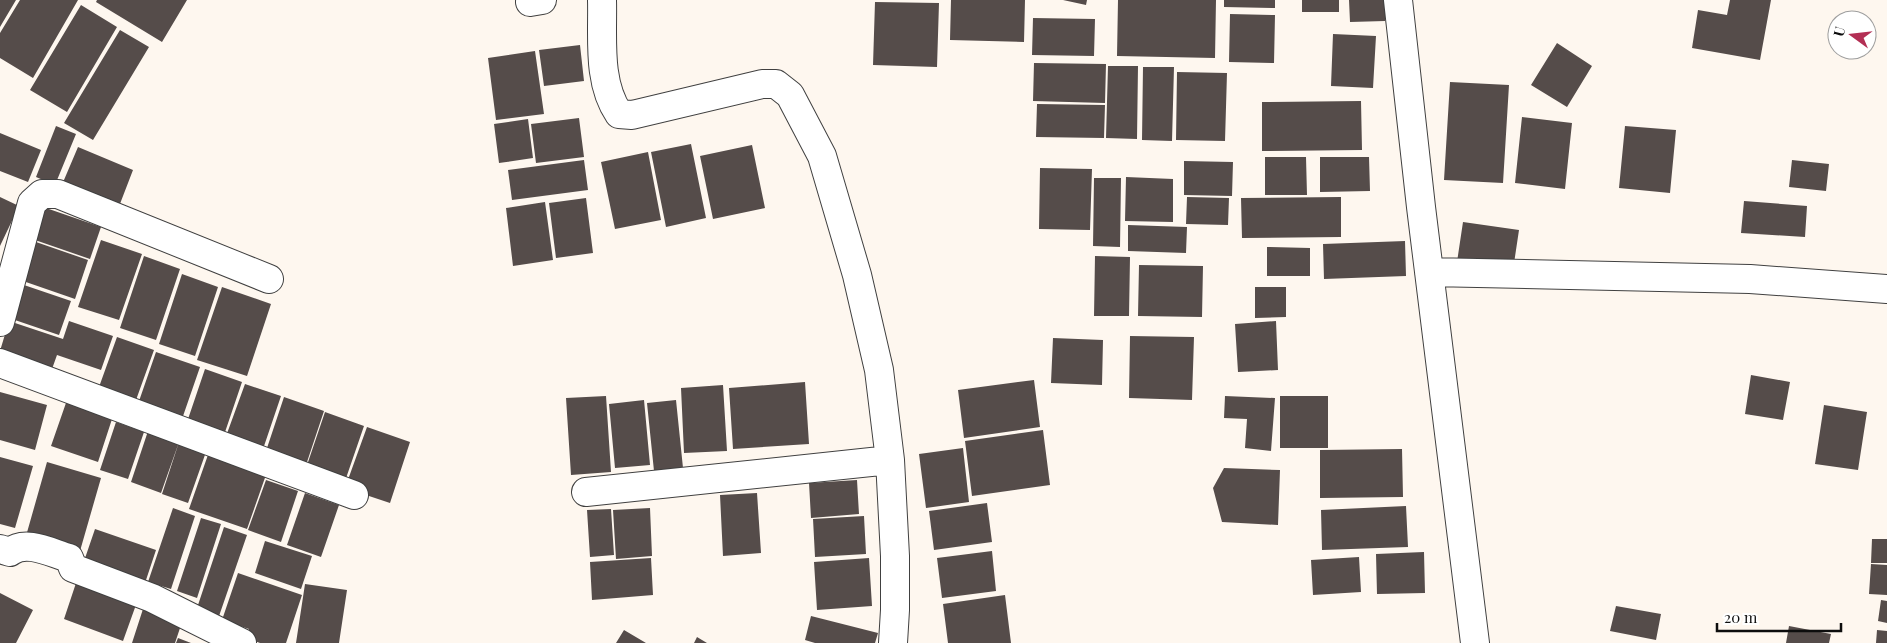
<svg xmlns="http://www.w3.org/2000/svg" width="1887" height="643" viewBox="0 0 1887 643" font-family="'Playfair Display',serif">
<rect width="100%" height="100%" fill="#fef7ef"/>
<path fill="#554c4a" d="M 0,0 L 16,0 L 0,27 Z
M 20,0 L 78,0 L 33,78 L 0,58 L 0,33 Z
M 97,0 L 187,0 L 162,42 L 96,2 Z
M 951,0 L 1025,0 L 1024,42 L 950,40 Z
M 1063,0 L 1087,0 L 1086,5 Z
M 1118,0 L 1216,0 L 1215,58 L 1117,56 Z
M 1224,0 L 1275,0 L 1275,8 L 1224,7 Z
M 1302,0 L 1339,0 L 1339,12 L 1302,12 Z
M 1349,0 L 1385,0 L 1385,21 L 1350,22 Z
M 1730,0 L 1771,0 L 1760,60 L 1692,48 L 1698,10 L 1727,15 Z
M 875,2 L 939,3 L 937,67 L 873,65 Z
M 81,5 L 117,27 L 67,112 L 30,90 Z
M 1230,14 L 1275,15 L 1274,63 L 1229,62 Z
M 1033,18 L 1095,19 L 1094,56 L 1032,55 Z
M 120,30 L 149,47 L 93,140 L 64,123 Z
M 1333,34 L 1376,36 L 1373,88 L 1331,86 Z
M 1557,43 L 1592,66 L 1567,107 L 1531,85 Z
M 580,45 L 584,81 L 544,86 L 539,50 Z
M 535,51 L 544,114 L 496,120 L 488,58 Z
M 1034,63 L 1106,64 L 1105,103 L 1033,101 Z
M 1108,66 L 1138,66 L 1137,139 L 1106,138 Z
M 1143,67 L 1174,67 L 1172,141 L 1142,140 Z
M 1177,72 L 1227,73 L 1225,141 L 1176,140 Z
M 1450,82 L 1509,85 L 1503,183 L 1444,180 Z
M 1361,101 L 1362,150 L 1262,151 L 1262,102 Z
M 1037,104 L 1105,105 L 1104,138 L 1036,137 Z
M 1522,117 L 1572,123 L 1565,189 L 1515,183 Z
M 579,118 L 584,157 L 536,163 L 531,124 Z
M 528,119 L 533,158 L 499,163 L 494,124 Z
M 56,126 L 76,134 L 55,185 L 36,177 Z
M 1625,126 L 1676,130 L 1670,193 L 1619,188 Z
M 0,133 L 41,150 L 28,182 L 0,171 Z
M 691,144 L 706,218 L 666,227 L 651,152 Z
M 752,145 L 765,208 L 713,219 L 700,156 Z
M 78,147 L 133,170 L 118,209 L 61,187 Z
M 648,152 L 661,220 L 615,229 L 601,162 Z
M 1265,157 L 1306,157 L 1307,195 L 1265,195 Z
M 1320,157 L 1369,157 L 1370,191 L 1320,192 Z
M 584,160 L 588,190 L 512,200 L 508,170 Z
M 1792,160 L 1829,164 L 1826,191 L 1789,187 Z
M 1184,161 L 1233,162 L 1232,196 L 1184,195 Z
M 1040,168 L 1092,169 L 1090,230 L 1039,229 Z
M 1126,177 L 1173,179 L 1173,222 L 1125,221 Z
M 1094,178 L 1121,178 L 1120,247 L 1093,246 Z
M 0,197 L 19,206 L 0,246 Z
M 1187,197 L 1229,198 L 1228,225 L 1186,224 Z
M 1341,197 L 1341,237 L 1242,238 L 1241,198 Z
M 586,198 L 593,253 L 556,258 L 549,203 Z
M 1744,201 L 1807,206 L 1805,237 L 1741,233 Z
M 545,202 L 553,260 L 513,266 L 506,208 Z
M 46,208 L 101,227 L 90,259 L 35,240 Z
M 1463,222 L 1519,230 L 1513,270 L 1457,262 Z
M 1128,225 L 1187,227 L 1186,253 L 1128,251 Z
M 101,240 L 142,254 L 119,320 L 78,307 Z
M 1405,241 L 1406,276 L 1324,279 L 1323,244 Z
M 36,242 L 88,260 L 75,299 L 23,281 Z
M 1267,247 L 1310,248 L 1310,276 L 1267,276 Z
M 144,256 L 180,269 L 156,340 L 120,328 Z
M 1095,256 L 1130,257 L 1129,316 L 1094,316 Z
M 1139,265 L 1203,266 L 1202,317 L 1138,316 Z
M 182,274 L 218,287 L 195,356 L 159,344 Z
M 21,284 L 71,301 L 59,335 L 9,318 Z
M 222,287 L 271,304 L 247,376 L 197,360 Z
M 1255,287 L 1286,287 L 1286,317 L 1255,318 Z
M 9,321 L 63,339 L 69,321 L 113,336 L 101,370 L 57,355 L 52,369 L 0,351 Z
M 1276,321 L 1278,370 L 1238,372 L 1235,324 Z
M 1130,336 L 1194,337 L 1192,400 L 1129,398 Z
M 117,337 L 154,350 L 136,400 L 99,387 Z
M 1053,338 L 1103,340 L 1102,385 L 1051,383 Z
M 156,352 L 200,367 L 182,419 L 138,404 Z
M 205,369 L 242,382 L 223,438 L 186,425 Z
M 1751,375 L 1790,382 L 1783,420 L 1745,414 Z
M 1034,380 L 1040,427 L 964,438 L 958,390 Z
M 805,382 L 809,444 L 733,449 L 729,388 Z
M 245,384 L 281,396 L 262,452 L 225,439 Z
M 723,385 L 727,451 L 684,453 L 681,388 Z
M 0,392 L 47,405 L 35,450 L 0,440 Z
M 606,396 L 611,472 L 571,475 L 566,398 Z
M 1225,396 L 1275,398 L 1271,451 L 1245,448 L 1247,419 L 1224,418 Z
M 1280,396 L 1328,396 L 1328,448 L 1280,448 Z
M 284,397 L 324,411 L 304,471 L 264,457 Z
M 67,400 L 113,416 L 98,462 L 51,446 Z
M 644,400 L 650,465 L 615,468 L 609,404 Z
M 676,400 L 683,468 L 654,471 L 647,403 Z
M 1824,405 L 1867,412 L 1858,470 L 1815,464 Z
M 325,412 L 364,426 L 344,484 L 305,471 Z
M 116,422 L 144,432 L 128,479 L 100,470 Z
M 367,427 L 410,442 L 390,503 L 345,488 Z
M 1043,430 L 1050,485 L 972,496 L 965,441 Z
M 148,431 L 179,442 L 161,493 L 131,482 Z
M 179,442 L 206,452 L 188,503 L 162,494 Z
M 963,448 L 969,502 L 926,508 L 919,454 Z
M 1402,449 L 1403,497 L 1320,498 L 1320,450 Z
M 209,452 L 267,472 L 247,529 L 189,509 Z
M 0,457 L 33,466 L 15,528 L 0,524 Z
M 47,462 L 101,478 L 80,551 L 26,536 Z
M 1224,468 L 1280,470 L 1278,525 L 1222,522 L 1213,488 Z
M 266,480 L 298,491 L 281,542 L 248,530 Z
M 857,480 L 859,514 L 811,518 L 809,483 Z
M 305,493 L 339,505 L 321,557 L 287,545 Z
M 757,493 L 761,553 L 723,556 L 720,495 Z
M 987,503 L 992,542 L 934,550 L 929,511 Z
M 1406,506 L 1408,547 L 1322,550 L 1321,510 Z
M 173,508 L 195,516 L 171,589 L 148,582 Z
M 650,508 L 652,556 L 616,559 L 613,510 Z
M 611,509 L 614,555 L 590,557 L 587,510 Z
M 864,516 L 866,554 L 815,557 L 813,519 Z
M 201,518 L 221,524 L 197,598 L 177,591 Z
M 224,527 L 247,535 L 218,619 L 196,611 Z
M 95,529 L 156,550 L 143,589 L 82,567 Z
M 1872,539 L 1887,539 L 1887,563 L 1871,563 Z
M 265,541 L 312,556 L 301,589 L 255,573 Z
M 992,551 L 996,591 L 942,598 L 937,558 Z
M 1424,552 L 1425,593 L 1377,594 L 1376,554 Z
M 1359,557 L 1361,592 L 1313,595 L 1311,560 Z
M 651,558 L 653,595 L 592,600 L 590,562 Z
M 869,558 L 872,606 L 817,610 L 814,562 Z
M 1871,564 L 1887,565 L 1887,595 L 1869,594 Z
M 238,573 L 302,595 L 286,643 L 260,643 L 246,638 L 249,629 L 222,620 Z
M 77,580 L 137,602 L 123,641 L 64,619 Z
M 305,584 L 347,590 L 339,643 L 296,643 Z
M 0,593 L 33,610 L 16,643 L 0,643 Z
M 1005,595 L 1011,643 L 948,643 L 943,604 Z
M 1881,600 L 1887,601 L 1887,623 L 1878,621 Z
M 1616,606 L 1661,614 L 1656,640 L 1610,631 Z
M 143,609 L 182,622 L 175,643 L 132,643 Z
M 811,616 L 878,633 L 875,643 L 815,643 L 805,640 Z
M 1789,626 L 1831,634 L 1829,643 L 1786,643 Z
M 624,630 L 646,643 L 616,643 Z
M 1877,630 L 1887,631 L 1887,643 L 1876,643 Z
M 697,637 L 707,643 L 694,643 Z
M 178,638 L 191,643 L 176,643 Z"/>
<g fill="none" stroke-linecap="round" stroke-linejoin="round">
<defs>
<path id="minor" d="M 602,0 C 603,37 597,82 619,114 L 632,115 L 762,84 L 776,84 L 790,95 L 822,156 L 857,275 L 879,370 L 890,460 L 895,556 L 895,610 L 893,643
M 1398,0 L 1421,207 L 1475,643
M 530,2 L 542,0
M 1429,272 L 1750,279 L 1887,289
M 0,322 L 32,203 L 42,194 L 58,194 L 269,279
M 0,363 L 354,495
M 586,492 L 890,460
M 0,549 L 10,552 C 26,539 51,553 69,558 L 73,568 L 152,598 L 242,643"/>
</defs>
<use href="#minor" stroke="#404040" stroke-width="30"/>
<use href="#minor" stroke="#fff" stroke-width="28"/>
</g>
<g transform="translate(1852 35) rotate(285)"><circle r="24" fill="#ffffff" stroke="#9e9e9e"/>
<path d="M0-4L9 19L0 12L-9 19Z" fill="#b32f54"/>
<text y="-8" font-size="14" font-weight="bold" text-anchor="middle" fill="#0d0d0d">U</text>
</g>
<path d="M1717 623v8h124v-8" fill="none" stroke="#0d0d0d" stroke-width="2.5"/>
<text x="1724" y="623" font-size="15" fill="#0d0d0d" stroke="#ffffff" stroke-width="4" paint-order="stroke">20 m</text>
</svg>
